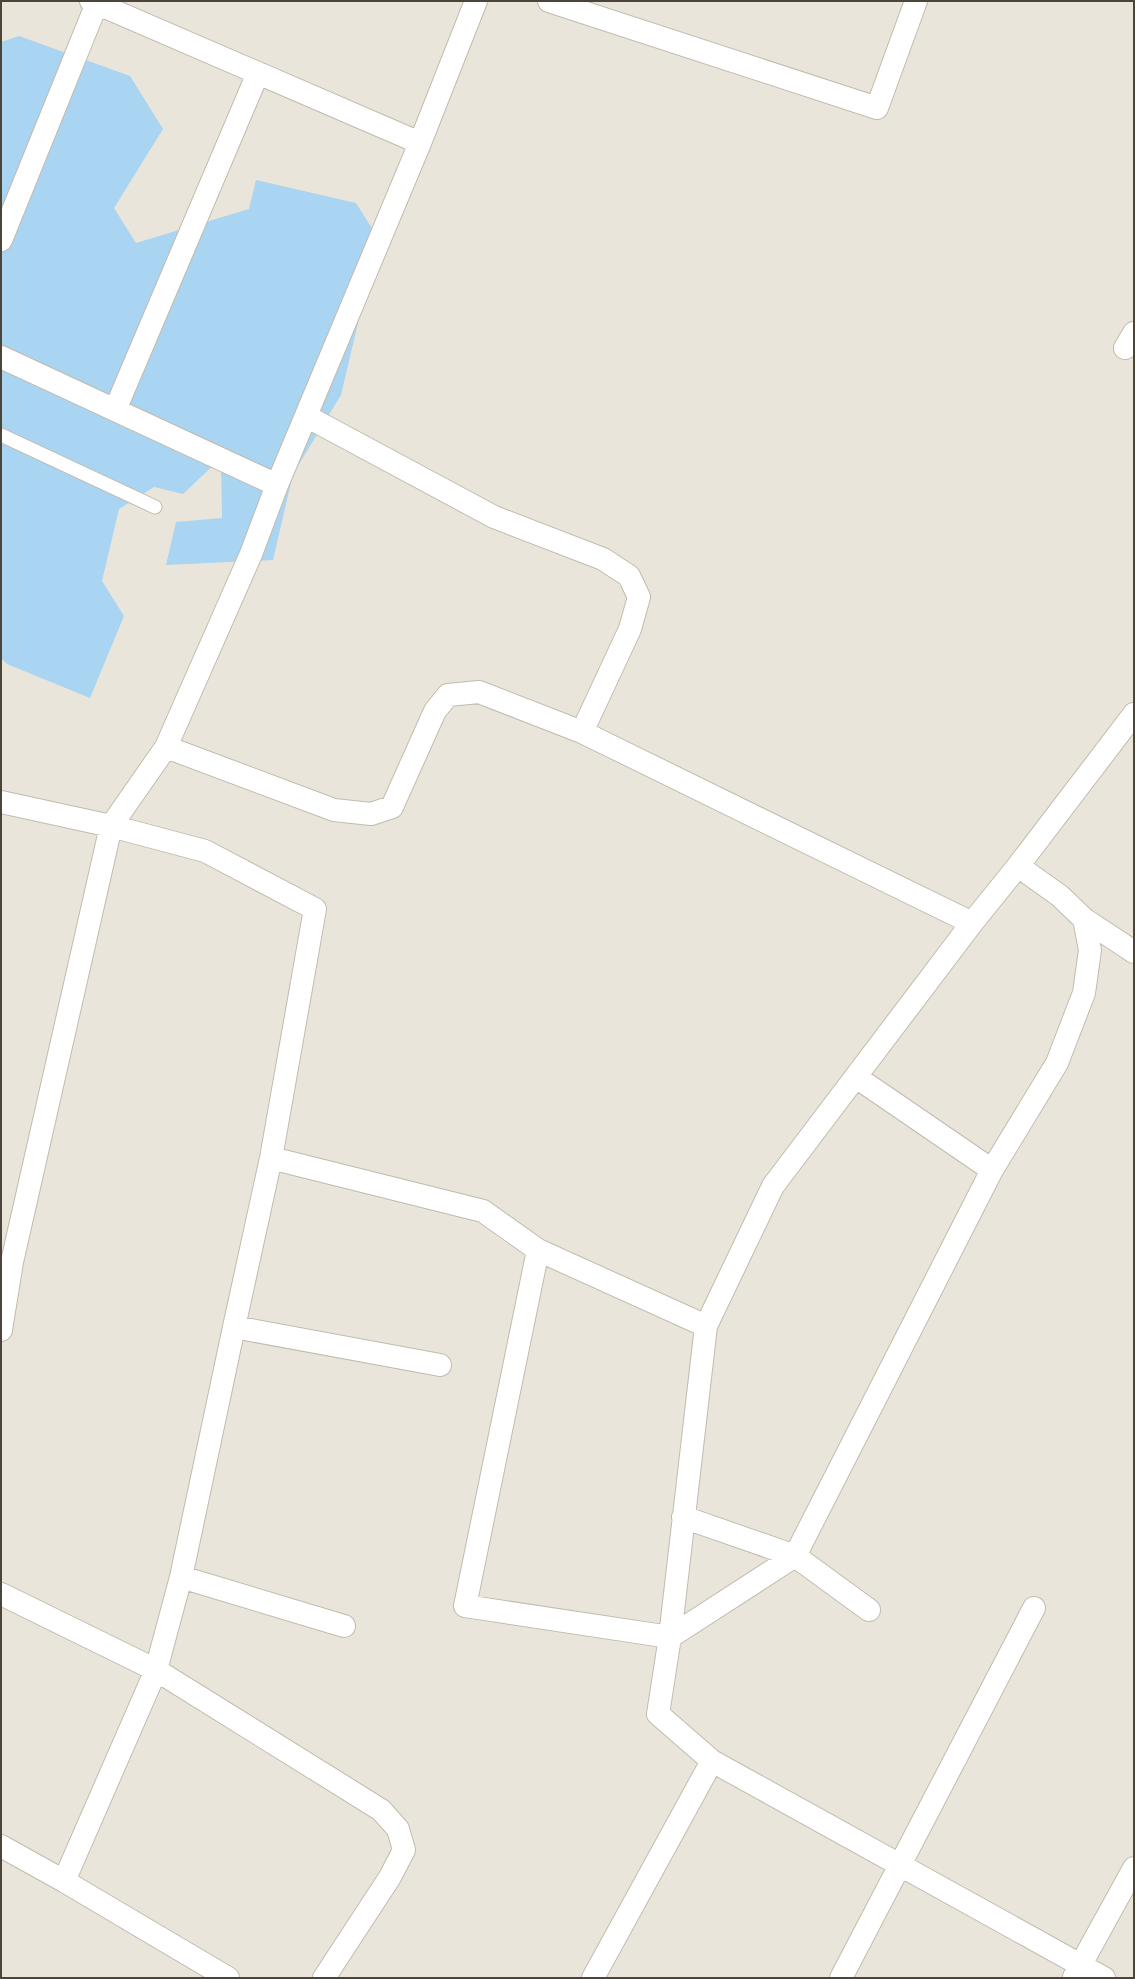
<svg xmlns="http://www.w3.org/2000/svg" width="1135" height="1979" viewBox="0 0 1135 1979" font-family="Inter,sans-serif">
<rect width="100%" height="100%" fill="#f6f3ec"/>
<path fill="#eae5da" d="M 1,1 L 1134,1 L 1134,1978 L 1,1978 Z"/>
<path fill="#a9d4f2" d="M 19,36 L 130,76 L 163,129 L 114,208 L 136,243 L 249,209 L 256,180 L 356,203 L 378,238 L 341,395 L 293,474 L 273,560 L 166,565 L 176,522 L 222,518 L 221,458 L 183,494 L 154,487 L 119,509 L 102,581 L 124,616 L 90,698 L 7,664 L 1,658 L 1,42 Z"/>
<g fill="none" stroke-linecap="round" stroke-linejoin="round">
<defs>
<path id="service" d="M 1,435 L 155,507"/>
<path id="minor" d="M 91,1 L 420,143
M 549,1 L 877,108 L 916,1
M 1,240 L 97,3
M 1125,348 L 1134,333
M 1,357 L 277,485
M 115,410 L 258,73
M 306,416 L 494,517 L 603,559 L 629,576 L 639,597 L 630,629 L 582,732
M 166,747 L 334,810 L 371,814 L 392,807 L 435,711 L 448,695 L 479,692 L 582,732 L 972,923
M 1,802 L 111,826 L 205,851 L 315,909 L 271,1158 L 234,1327 L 181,1577 L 156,1670 L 64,1881
M 1084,919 L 1134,952
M 856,1077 L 992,1170
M 271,1158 L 483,1211 L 538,1250 L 706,1326 L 670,1637 L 658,1714 L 712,1761 L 593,1978
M 538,1250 L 465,1606 L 670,1637 L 795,1556 L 992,1170 L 1057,1063 L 1084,993 L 1090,950 L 1084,919 L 1060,896 L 1018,866
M 706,1326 L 773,1186 L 972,923 L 1018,866 L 1134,714
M 234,1327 L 440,1365
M 1,1330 L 12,1262 L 111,826 L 166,747 L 251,554 L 277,485 L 420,143 L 476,1
M 683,1517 L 795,1556 L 869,1610
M 181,1577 L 344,1626
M 1,1594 L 156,1670 L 381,1810 L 398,1829 L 404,1850 L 390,1877 L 324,1978
M 712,1761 L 1104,1978
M 1,1846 L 64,1881 L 228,1978
M 1074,1977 L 1134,1868
M 841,1978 L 1034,1608"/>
</defs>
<use href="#service" stroke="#c2bbae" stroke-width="15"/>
<use href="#minor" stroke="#c2bbae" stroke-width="24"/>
<use href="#service" stroke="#fff" stroke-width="13"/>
<use href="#minor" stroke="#fff" stroke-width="22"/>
</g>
<rect width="1135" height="1979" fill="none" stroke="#4b4439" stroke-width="4"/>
</svg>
